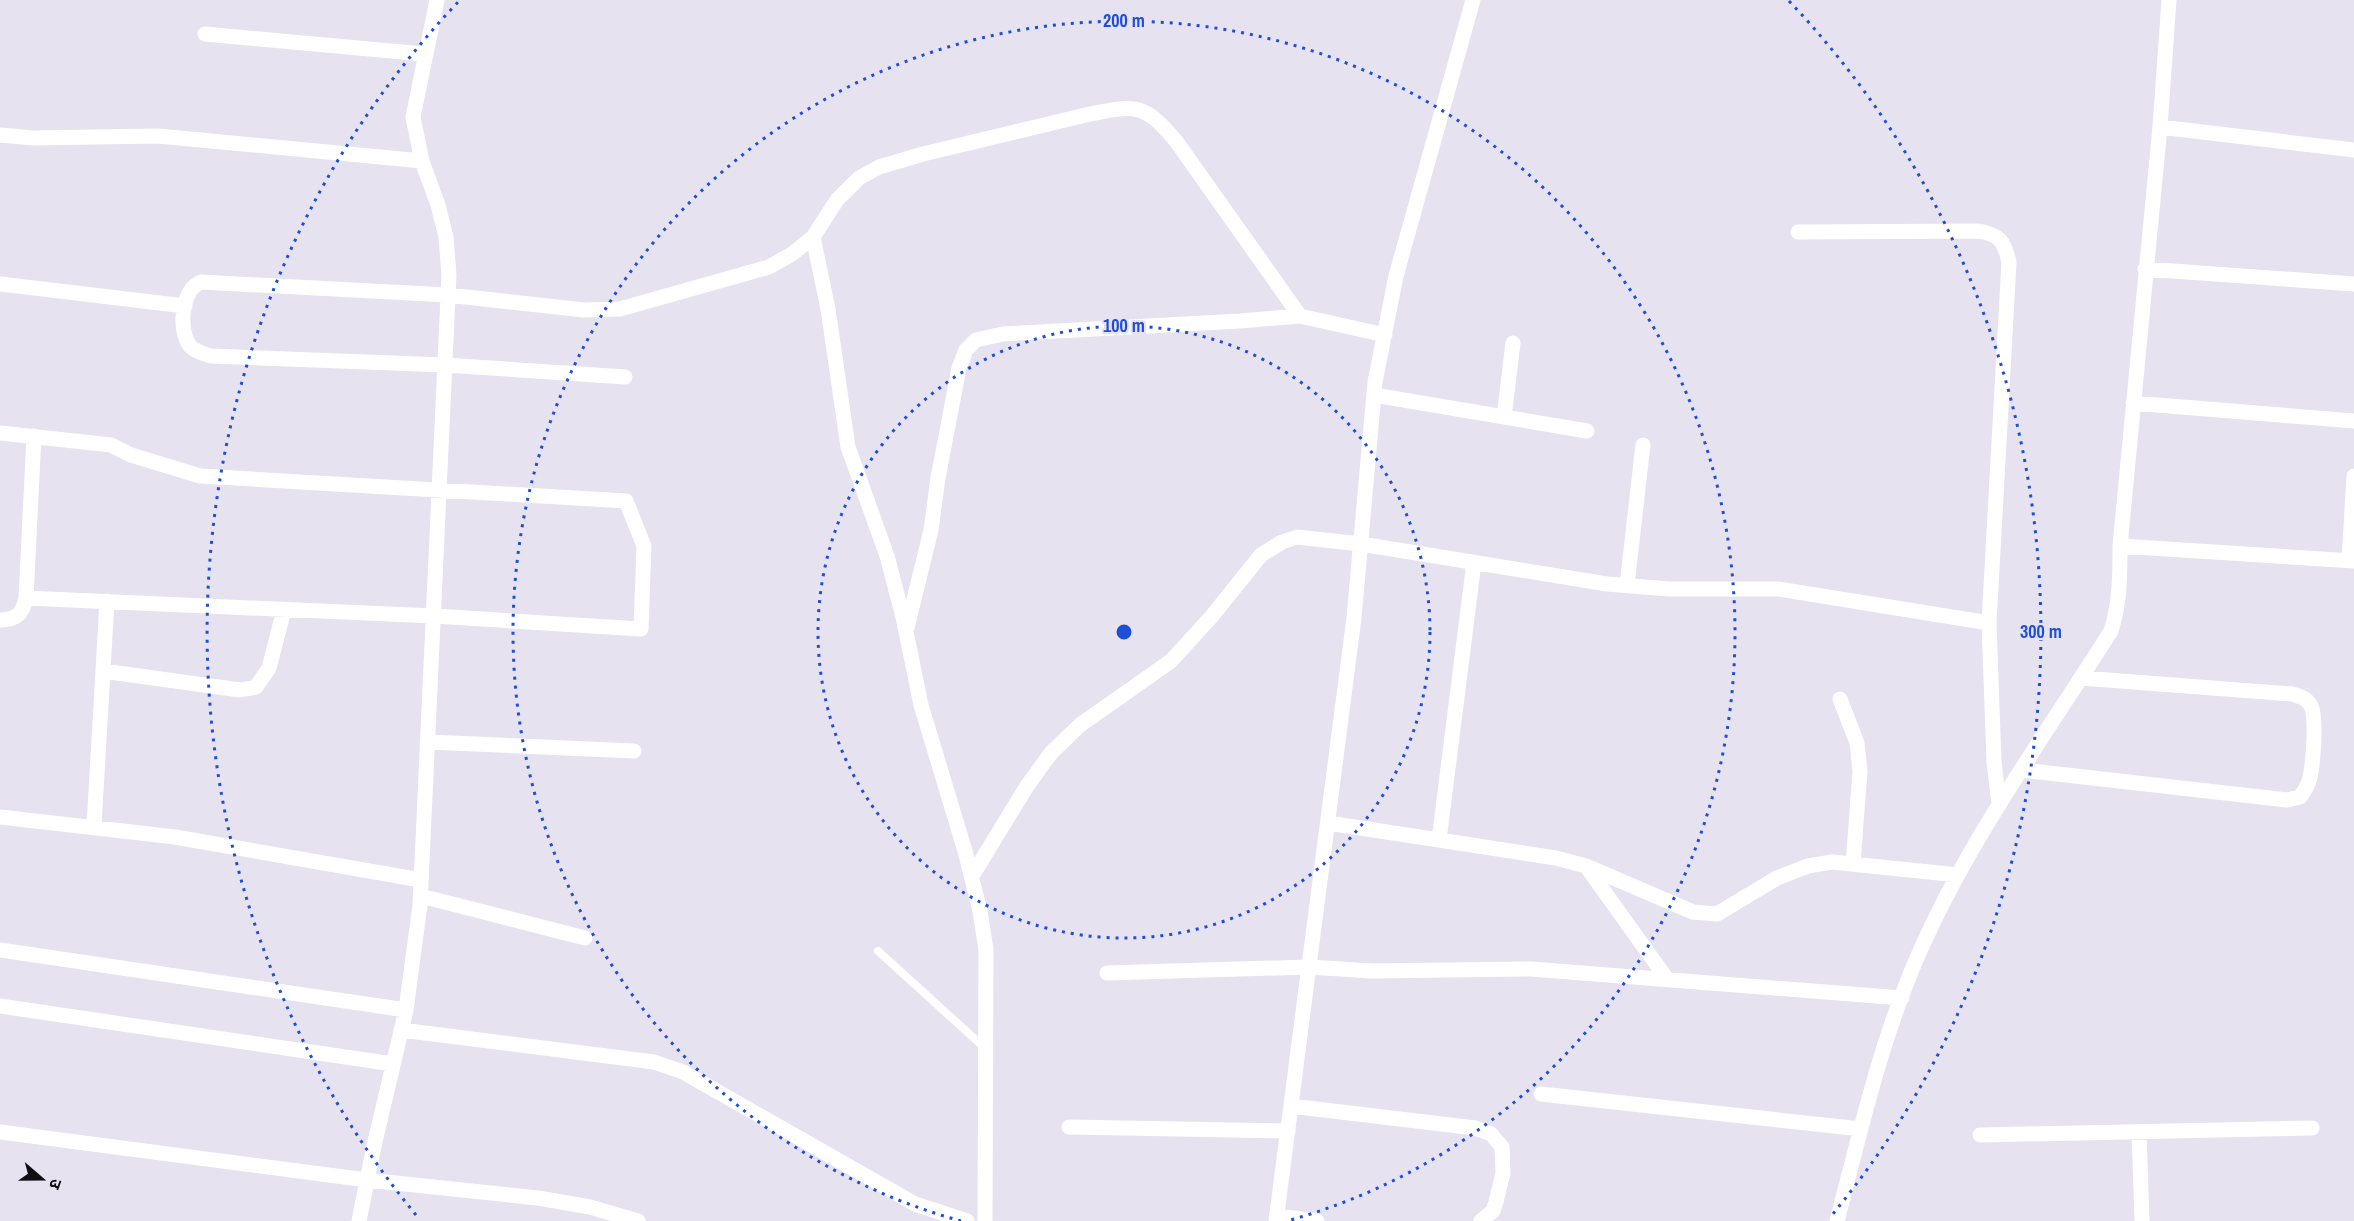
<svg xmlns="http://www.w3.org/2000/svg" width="2354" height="1221" viewBox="0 0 2354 1221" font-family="'Archivo Narrow','Noto Sans Devanagari',sans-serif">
<rect width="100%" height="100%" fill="#e6e2ef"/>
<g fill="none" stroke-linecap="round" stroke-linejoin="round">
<path stroke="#fff" stroke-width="8" d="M 878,951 L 986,1049"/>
<path stroke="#fff" stroke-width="15" d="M 205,34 L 424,54
M 2160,127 L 2354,150
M 0,135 L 33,138 L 158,136 L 422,161
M 1798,232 L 1979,231 C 2000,235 2004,241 2009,262 L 1989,623 L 1994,762 L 1999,804
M 813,237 L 828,309 L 848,447 L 887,556 L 903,617 L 921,705 L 965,851 L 980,911 L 986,950 L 985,1221
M 2145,269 L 2354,284
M 0,284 L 185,306
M 625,377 L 445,365 L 211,356 C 204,354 196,352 190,346 C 178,330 181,290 201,282 L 448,295 L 584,310 L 620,309 L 769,267 L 792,254 L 813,237 L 837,200 L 859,178 L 879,167 L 923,154 L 1090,114 C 1136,105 1144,103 1176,141 L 1300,316
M 1374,395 L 1587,431
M 2133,403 L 2354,421
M 1504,417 L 1513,343
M 0,433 L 111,445 L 131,455 L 200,476 L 626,501 L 644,546 L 641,629 L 434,616 L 26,598
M 2120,546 L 2354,561
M 2349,560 L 2354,476
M 1627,585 L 1643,445
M 0,620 C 17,620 23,613 26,598 L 34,436
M 907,628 L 931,530 L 938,478 L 959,368 L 966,350 L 976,340 L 1003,334 L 1240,321 L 1300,316 L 1385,335
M 103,671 L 240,690 L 256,687 L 269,668 L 284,610
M 1840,699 L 1857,743 L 1860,771 L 1853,864
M 428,742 L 634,751
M 2022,770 L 2287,800 L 2300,797 C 2304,792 2307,787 2309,781 C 2313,767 2317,719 2311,706 C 2307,698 2299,696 2292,694 L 2081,678
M 0,817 L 175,837 L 421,880
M 1328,823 L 1556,858 L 1586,866 L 1693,912 L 1717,914 L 1777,878 L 1808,866 L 1832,862 L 1958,875
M 94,826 L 107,601
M 1439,840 L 1474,562
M 1586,866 L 1667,979
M 972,876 L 1027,786 L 1051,753 L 1080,725 L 1171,661 L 1212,616 L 1261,555 L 1282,542 L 1297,537 L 1361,544 L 1607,584 L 1669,589 L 1778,589 L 1989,623
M 421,896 L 585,938
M 0,950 L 406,1010
M 1107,973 L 1309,967 L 1372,971 L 1531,969 L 1902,998
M 0,1006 L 393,1064
M 401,1030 L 654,1062 L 683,1072 L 915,1204 L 967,1221
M 1541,1094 L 1861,1129
M 1291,1106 L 1475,1128 L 1491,1134 L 1502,1147 L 1503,1173 L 1496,1202 L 1493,1211 L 1481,1221
M 1069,1127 L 1288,1131
M 0,1132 L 367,1180 L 538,1198 L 590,1207 L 638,1221
M 2139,1132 L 2142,1221
M 1980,1135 L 2312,1128
M 1277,1216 L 1317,1221
M 359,1221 L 374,1146 L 406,1010 L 420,905 L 449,275 L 446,237 L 438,205 L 422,161 L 413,117 L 437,0
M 1276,1221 L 1354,618 L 1375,382 L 1396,276 L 1473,0
M 1837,1221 C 1859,1137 1878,1052 1911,972 C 1961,850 2041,742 2111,631 C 2120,603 2120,575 2120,546 L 2160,127 L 2169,0"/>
</g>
<g fill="none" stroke="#1d4ed8" stroke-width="3" stroke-dasharray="3 6">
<circle cx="1124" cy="632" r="306"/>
<path d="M961 1221A611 611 0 1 1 1287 1221"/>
<path d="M416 1215A917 917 0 0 1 459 1M1789 1A917 917 0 0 1 1832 1215"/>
</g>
<circle cx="1124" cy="632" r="9" fill="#1d4ed8" stroke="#e6e2ef" stroke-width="3"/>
<g font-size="18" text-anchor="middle" font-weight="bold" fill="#1d4ed8" stroke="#e6e2ef" stroke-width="4.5" stroke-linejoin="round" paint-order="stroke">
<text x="1124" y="27">200 m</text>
<text x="1124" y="332">100 m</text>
<text x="2041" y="638">300 m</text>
</g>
<g transform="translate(42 1179) rotate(110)" stroke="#e6e2ef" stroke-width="4.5" paint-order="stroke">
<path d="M0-4.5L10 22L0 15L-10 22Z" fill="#0f0e12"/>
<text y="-9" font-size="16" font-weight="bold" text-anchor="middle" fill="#0f0e12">उ</text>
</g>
</svg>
